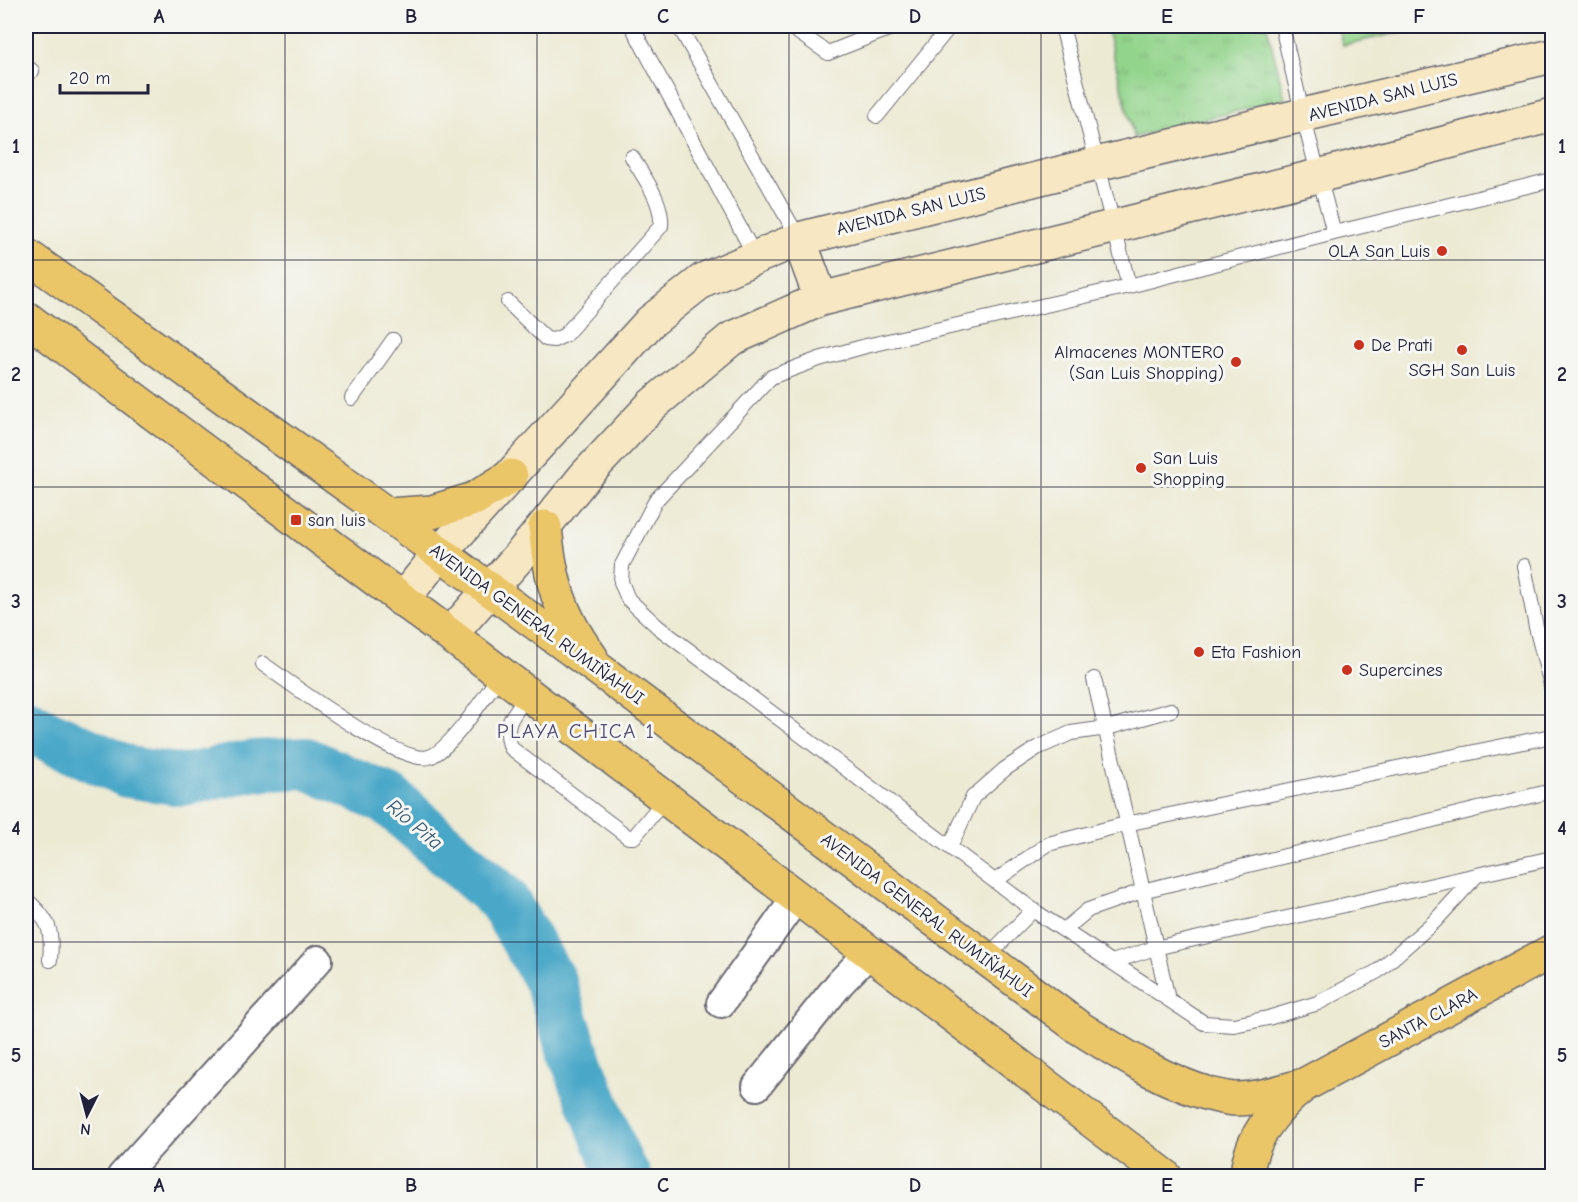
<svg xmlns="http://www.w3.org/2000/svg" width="1578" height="1202" viewBox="0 0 1578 1202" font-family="'Comic Neue',sans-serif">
<defs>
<pattern id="grass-tufts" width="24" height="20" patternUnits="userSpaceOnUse" patternTransform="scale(1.5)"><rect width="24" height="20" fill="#92d48b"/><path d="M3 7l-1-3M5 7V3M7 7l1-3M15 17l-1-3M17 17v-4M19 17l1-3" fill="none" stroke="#7eb679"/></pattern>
</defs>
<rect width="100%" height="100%" fill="#f6f6f2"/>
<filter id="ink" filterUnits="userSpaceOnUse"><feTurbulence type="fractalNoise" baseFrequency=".0167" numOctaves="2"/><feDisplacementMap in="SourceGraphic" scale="12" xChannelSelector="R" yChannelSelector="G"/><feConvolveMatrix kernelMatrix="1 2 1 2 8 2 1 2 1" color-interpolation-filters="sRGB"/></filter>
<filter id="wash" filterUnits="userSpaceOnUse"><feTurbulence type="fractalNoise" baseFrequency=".008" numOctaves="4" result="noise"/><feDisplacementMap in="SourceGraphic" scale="24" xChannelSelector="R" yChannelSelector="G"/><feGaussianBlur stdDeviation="1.35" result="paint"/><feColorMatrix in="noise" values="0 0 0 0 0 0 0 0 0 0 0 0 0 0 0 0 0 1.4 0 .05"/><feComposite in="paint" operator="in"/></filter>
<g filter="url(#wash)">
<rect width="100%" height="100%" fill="#edead4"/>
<path fill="url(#grass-tufts)" stroke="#5a7b63" stroke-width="1.5" d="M 1106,26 L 1267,26 L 1285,99 L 1134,137 Z"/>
<path fill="#92d48b" stroke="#5a7b63" stroke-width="1.5" d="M 1337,26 L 1427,26 L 1343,45 Z"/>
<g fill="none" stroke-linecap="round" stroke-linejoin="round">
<path stroke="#48a7c7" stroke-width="52" d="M 26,723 L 45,734 L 128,772 L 182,780 L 252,766 L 306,763 L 389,800 L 503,900 L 550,981 L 574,1054 L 619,1169 L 625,1176"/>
</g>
</g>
<g filter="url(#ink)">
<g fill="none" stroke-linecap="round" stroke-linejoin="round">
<defs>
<path id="service" d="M 632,26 L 755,256
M 679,26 L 799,239
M 789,26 L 828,53 L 896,26
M 1062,26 L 1129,286 L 1334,233 L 1303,116 L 1282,26
M 26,66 L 32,71
M 877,116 L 950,26
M 1334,233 L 1552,180
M 1129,286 L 866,346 L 819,359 L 771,377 L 656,500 L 622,565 L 621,582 L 628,599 L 658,627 L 1033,910 L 1204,1023 L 1234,1025 L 1268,1018 L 1318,1003 L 1378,971 L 1435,921 L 1477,875 L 1552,858
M 508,302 L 546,339 L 554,340 L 565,335 L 661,226 C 663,201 644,178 632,157
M 352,398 L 393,340
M 1524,566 L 1536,627 L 1552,689
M 263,664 C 290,683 401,766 429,757 C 450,751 487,693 501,674
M 1094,679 L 1168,999
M 528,695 C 514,714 502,723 511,748 L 628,837 L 634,837 L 665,799
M 950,847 L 973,797 L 1005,769 L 1037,748 L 1071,733 L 1107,728 L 1171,710
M 995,881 L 1048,844 L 1126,824 L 1552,736
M 26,899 C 49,921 53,928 50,960
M 1064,930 L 1088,910 L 1142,891 L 1552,791
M 986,958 L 1033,910
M 1112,962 L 1155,948 L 1477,875"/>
<path id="minor" d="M 721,1003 L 796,898
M 757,1086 L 840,983 L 869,953
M 122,1176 L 318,960"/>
<path id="secondary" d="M 799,239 L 821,299
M 402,600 L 440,553 L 650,322 L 703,280 L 799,239 L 1096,164 L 1552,56
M 450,635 L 523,552 L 586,475 L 652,405 L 731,339 L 821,299 L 1318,176 L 1552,115"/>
<path id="trunk" d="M 26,255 L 388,515 L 601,671 L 1078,1027 C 1120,1053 1161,1080 1209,1094 C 1218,1096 1228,1099 1236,1099 C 1259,1099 1282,1091 1304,1085
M 26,318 L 450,635 L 1165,1176
M 388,515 L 432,512 L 474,499 L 511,476
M 545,527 C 550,578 559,615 591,657
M 1247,1176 C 1249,1138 1275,1108 1304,1085 L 1552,951"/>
</defs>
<use href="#service" stroke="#696871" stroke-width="16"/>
<use href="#minor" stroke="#696871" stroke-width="32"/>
<use href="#secondary" stroke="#696871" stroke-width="36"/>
<use href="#trunk" stroke="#696871" stroke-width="36"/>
<use href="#service" stroke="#fff" stroke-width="14"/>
<use href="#minor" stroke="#fff" stroke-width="28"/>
<use href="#secondary" stroke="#f7e8c3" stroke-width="33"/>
<use href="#trunk" stroke="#ebc669" stroke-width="33"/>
</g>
</g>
<path fill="none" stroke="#22223b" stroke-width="1.5" stroke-opacity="0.55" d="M 285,26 L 285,1176M 537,26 L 537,1176M 789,26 L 789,1176M 1041,26 L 1041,1176M 1293,26 L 1293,1176M 26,260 L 1552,260M 26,487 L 1552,487M 26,715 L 1552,715M 26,942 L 1552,942"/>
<g fill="#c8321e" stroke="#f6f6f2" stroke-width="2">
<circle cx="1442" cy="251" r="6"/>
<circle cx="1359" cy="345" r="6"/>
<circle cx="1462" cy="350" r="6"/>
<circle cx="1236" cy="362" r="6"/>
<circle cx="1141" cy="468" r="6"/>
<rect x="290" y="514" width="12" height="12" rx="3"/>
<circle cx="1199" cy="652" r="6"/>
<circle cx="1347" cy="670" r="6"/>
</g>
<g text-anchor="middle" stroke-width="6" stroke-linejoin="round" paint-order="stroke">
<g font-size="18" fill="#22223b" stroke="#f6f6f2">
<text transform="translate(1383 97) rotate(-14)" y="6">AVENIDA SAN LUIS</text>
<text transform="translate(911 211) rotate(-14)" y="6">AVENIDA SAN LUIS</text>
<text transform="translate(537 624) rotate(36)" y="6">AVENIDA GENERAL RUMIÑAHUI</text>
<text transform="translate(927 915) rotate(37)" y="6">AVENIDA GENERAL RUMIÑAHUI</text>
<text transform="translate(1428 1018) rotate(-28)" y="6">SANTA CLARA</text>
</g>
<g font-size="18" fill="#22223b" stroke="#f6f6f2" text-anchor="start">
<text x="1430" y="257" text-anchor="end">OLA San Luis</text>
<text x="1371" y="351">De Prati</text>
<text x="1224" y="358" text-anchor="end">Almacenes MONTERO<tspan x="1224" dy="21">(San Luis Shopping)</tspan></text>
<text x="1462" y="376" text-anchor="middle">SGH San Luis</text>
<text x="1153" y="464">San Luis<tspan x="1153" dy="21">Shopping</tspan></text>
<text x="308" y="526">san luis</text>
<text x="1211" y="658">Eta Fashion</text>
<text x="1359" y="676">Supercines</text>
</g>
<g font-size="20" font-style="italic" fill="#315773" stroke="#f6f6f2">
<text transform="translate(415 824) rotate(40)" y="7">Río Pita</text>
</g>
<g font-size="21" letter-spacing="1.5" fill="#524d74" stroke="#f6f6f2">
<text x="576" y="738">PLAYA CHICA 1</text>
</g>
</g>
<rect width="1578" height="1202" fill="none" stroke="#f6f6f2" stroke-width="66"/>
<g transform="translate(87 1115) rotate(186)" stroke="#f6f6f2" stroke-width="4.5" paint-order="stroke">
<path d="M0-4.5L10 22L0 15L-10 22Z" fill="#22223b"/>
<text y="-9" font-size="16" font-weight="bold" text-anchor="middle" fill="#22223b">N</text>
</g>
<path d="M60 84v9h88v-9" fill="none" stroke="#22223b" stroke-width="3"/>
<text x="69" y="84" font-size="18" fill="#22223b" stroke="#f6f6f2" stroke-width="4.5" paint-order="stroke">20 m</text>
<rect x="33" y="33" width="1512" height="1136" fill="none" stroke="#22223b" stroke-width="2"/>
<g font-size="20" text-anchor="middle" font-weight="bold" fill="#22223b">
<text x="159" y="23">A</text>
<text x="411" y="23">B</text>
<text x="663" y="23">C</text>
<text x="915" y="23">D</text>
<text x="1167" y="23">E</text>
<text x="1419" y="23">F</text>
<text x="16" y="153">1</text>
<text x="1562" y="153">1</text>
<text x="16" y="381">2</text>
<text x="1562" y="381">2</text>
<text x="16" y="608">3</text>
<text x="1562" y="608">3</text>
<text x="16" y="835">4</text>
<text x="1562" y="835">4</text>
<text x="16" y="1062">5</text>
<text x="1562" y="1062">5</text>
<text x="159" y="1192">A</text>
<text x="411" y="1192">B</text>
<text x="663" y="1192">C</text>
<text x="915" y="1192">D</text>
<text x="1167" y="1192">E</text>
<text x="1419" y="1192">F</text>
</g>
</svg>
